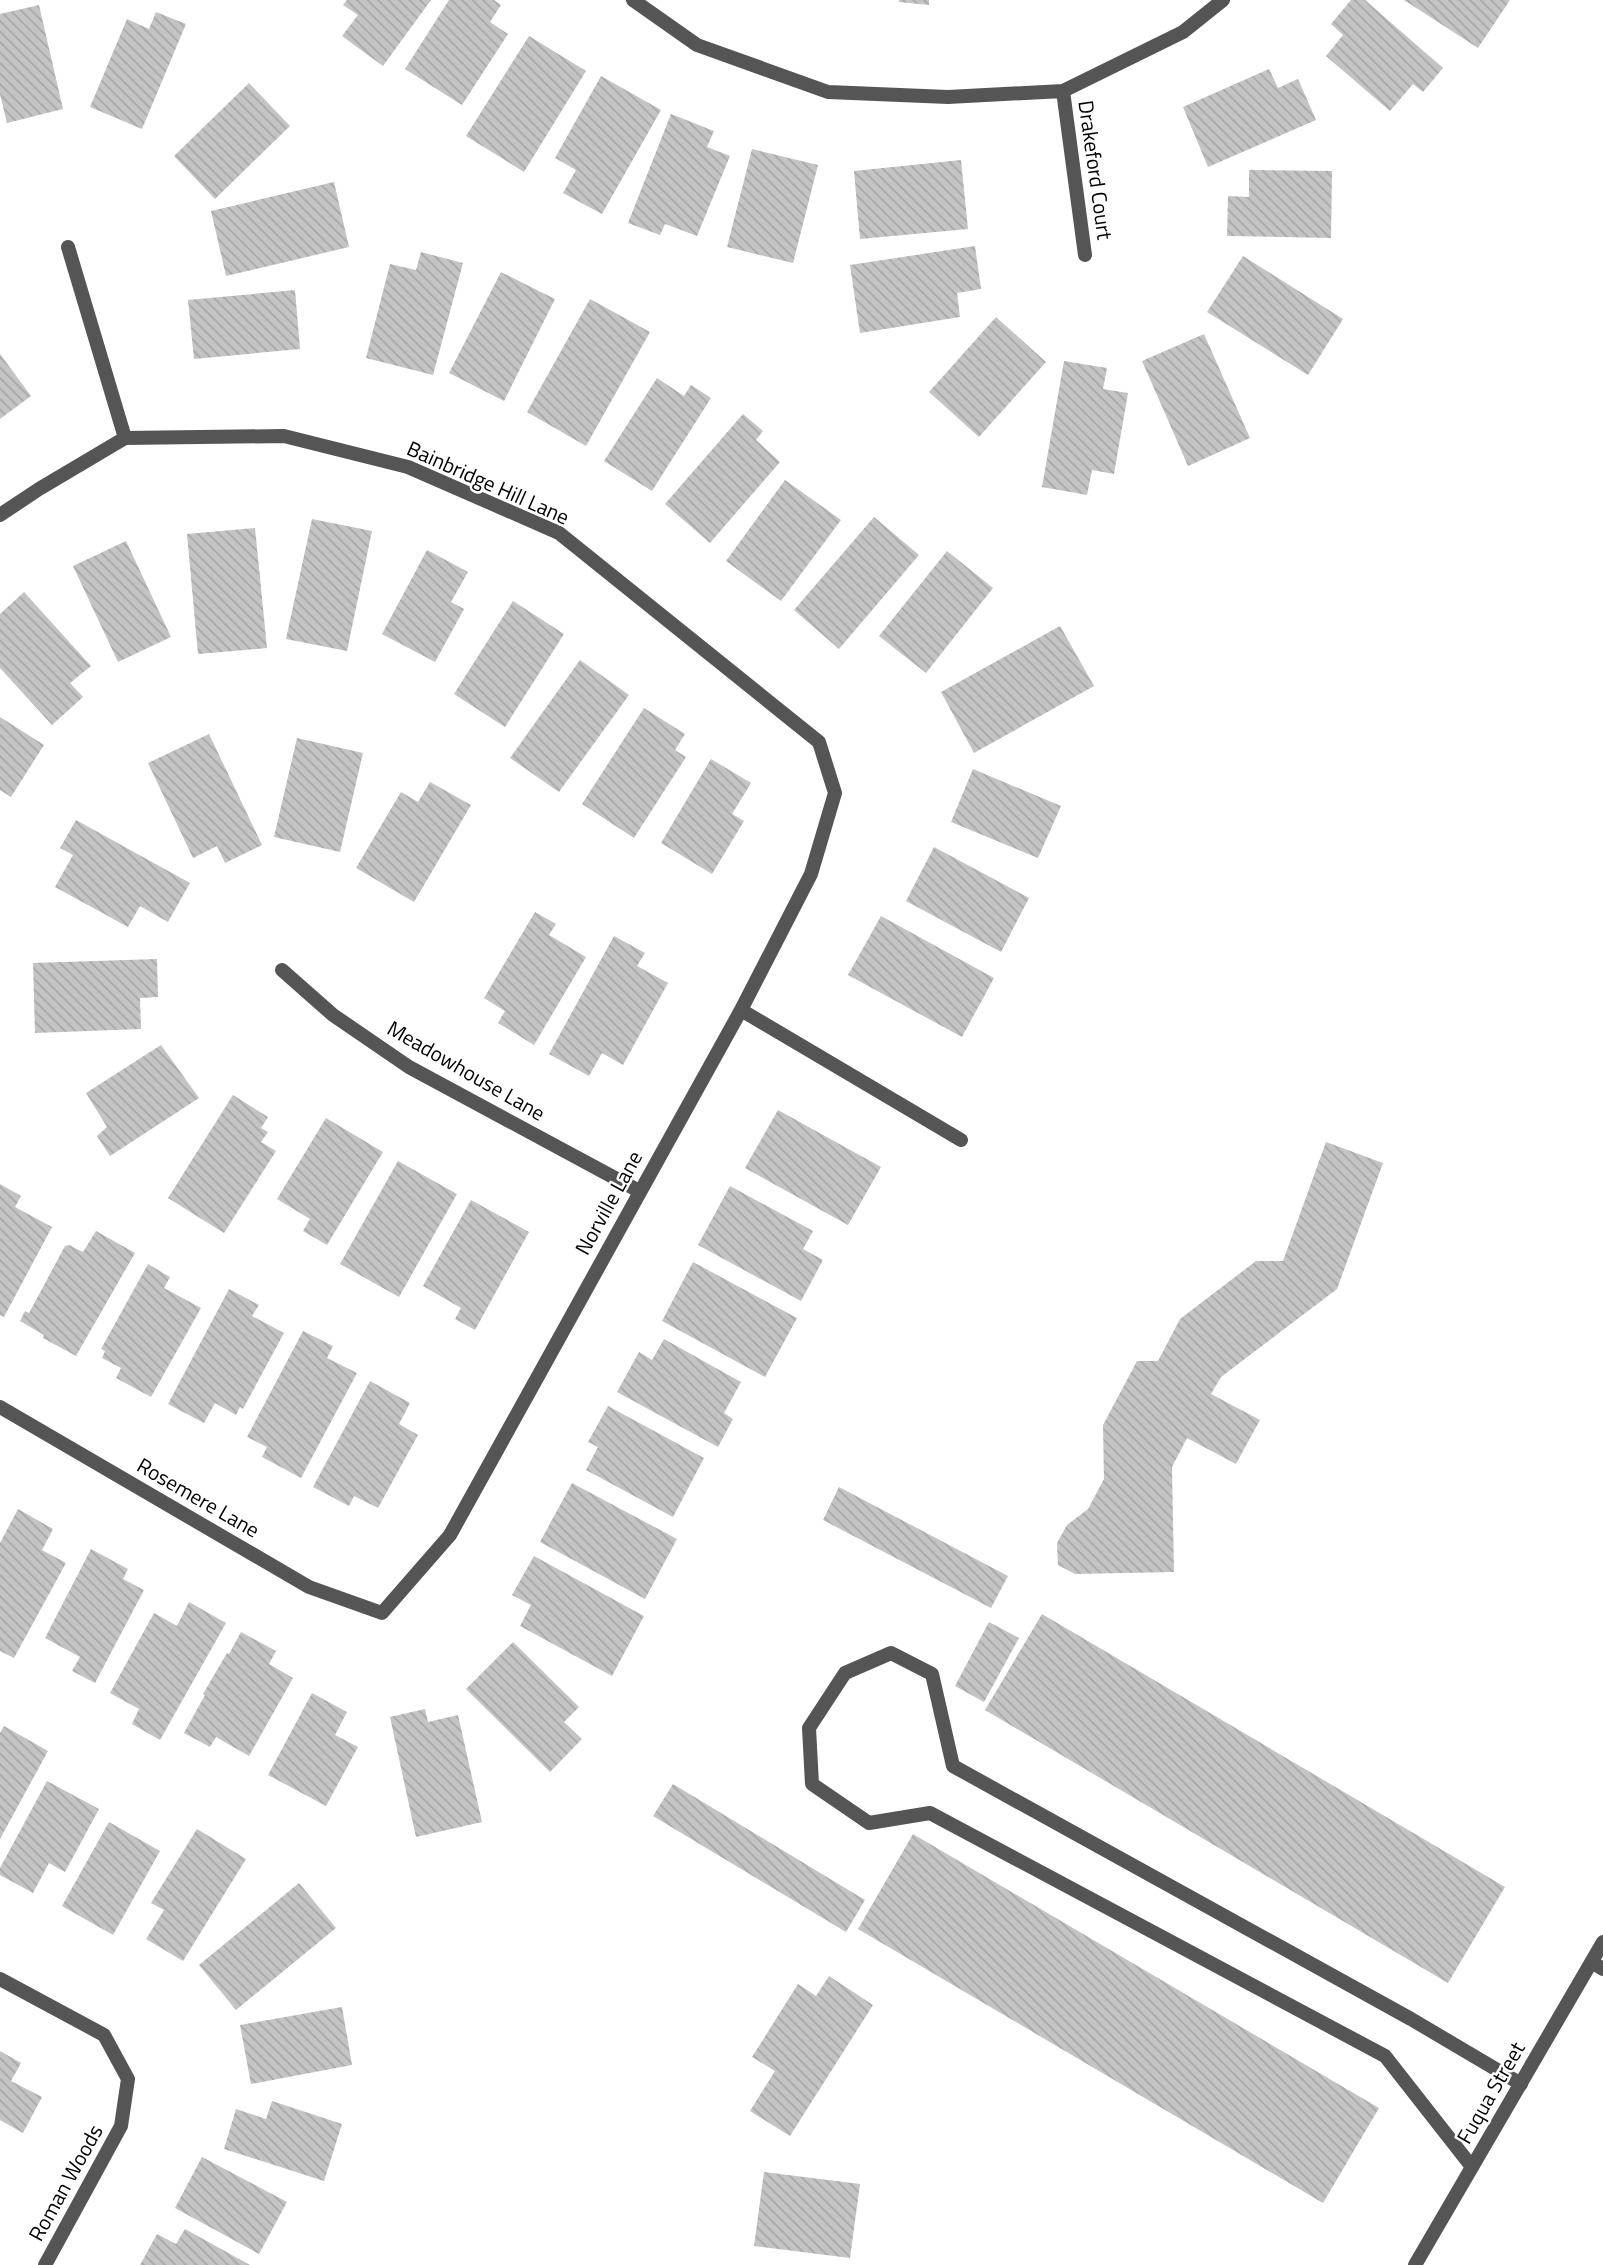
<svg xmlns="http://www.w3.org/2000/svg" width="1603" height="2265" viewBox="0 0 1603 2265" font-family="'Titillium Web',sans-serif">
<defs>
<pattern id="building-back-hatch" width="6" height="6" patternUnits="userSpaceOnUse" patternTransform="scale(1.75)"><rect width="6" height="6" fill="#c4c4c4"/><path d="M-1 5l2 2M0 0l6 6M5-1l2 2" fill="none" stroke="#a7a7a7"/></pattern>
</defs>
<rect width="100%" height="100%" fill="#fff"/>
<path fill="url(#building-back-hatch)" d="M 347,0 L 431,0 L 383,66 L 342,36 L 358,15 L 343,5 Z
M 449,0 L 494,0 L 501,5 L 490,22 L 508,34 L 462,105 L 405,69 Z
M 899,0 L 929,0 L 929,5 L 899,2 Z
M 1351,0 L 1365,0 L 1443,68 L 1423,92 L 1413,84 L 1390,111 L 1326,56 L 1343,35 L 1331,24 Z
M 1404,0 L 1510,0 L 1478,48 Z
M 39,5 L 63,109 L 7,123 L 0,94 L 0,14 Z
M 156,12 L 186,24 L 142,129 L 90,107 L 127,19 L 149,29 Z
M 529,36 L 586,71 L 524,172 L 466,136 Z
M 1269,69 L 1278,88 L 1298,79 L 1316,120 L 1208,167 L 1183,107 Z
M 601,76 L 661,110 L 602,214 L 563,193 L 576,170 L 555,158 Z
M 249,83 L 290,126 L 215,199 L 174,156 Z
M 671,114 L 714,131 L 707,147 L 730,156 L 697,236 L 665,224 L 660,235 L 628,223 Z
M 752,149 L 818,165 L 793,263 L 727,247 Z
M 961,160 L 968,229 L 860,239 L 854,171 Z
M 1249,170 L 1332,171 L 1331,238 L 1227,236 L 1228,196 L 1249,197 Z
M 334,182 L 349,247 L 226,276 L 211,211 Z
M 975,246 L 981,289 L 957,293 L 960,317 L 860,333 L 850,265 Z
M 421,252 L 463,263 L 433,375 L 366,358 L 390,264 L 416,270 Z
M 1243,256 L 1343,319 L 1308,375 L 1207,312 Z
M 501,272 L 555,299 L 504,401 L 449,373 Z
M 295,290 L 300,349 L 194,359 L 188,300 Z
M 590,299 L 650,332 L 586,446 L 527,412 Z
M 996,317 L 1046,362 L 979,437 L 929,392 Z
M 1204,334 L 1250,438 L 1188,466 L 1142,361 Z
M 0,354 L 31,396 L 0,419 Z
M 1064,361 L 1107,368 L 1103,389 L 1128,393 L 1114,474 L 1092,470 L 1087,495 L 1042,487 Z
M 657,378 L 684,396 L 691,385 L 711,398 L 652,491 L 604,461 Z
M 743,414 L 763,431 L 756,440 L 780,462 L 710,543 L 665,504 Z
M 785,480 L 841,520 L 781,601 L 726,561 Z
M 874,517 L 919,555 L 839,649 L 794,610 Z
M 312,519 L 372,531 L 347,651 L 286,639 Z
M 255,528 L 267,648 L 198,654 L 187,534 Z
M 126,541 L 171,637 L 118,662 L 73,566 Z
M 427,550 L 468,572 L 451,602 L 464,609 L 435,662 L 382,634 Z
M 947,551 L 993,588 L 926,673 L 879,636 Z
M 24,592 L 91,666 L 70,683 L 83,697 L 52,725 L 0,668 L 0,614 Z
M 513,601 L 564,634 L 505,727 L 454,694 Z
M 1060,626 L 1094,686 L 974,753 L 941,692 Z
M 580,660 L 629,695 L 559,792 L 510,758 Z
M 644,708 L 685,734 L 675,750 L 686,757 L 634,838 L 582,804 Z
M 0,717 L 44,745 L 11,797 L 0,790 Z
M 209,734 L 262,845 L 225,863 L 217,846 L 193,858 L 148,763 Z
M 297,738 L 363,753 L 340,852 L 274,837 Z
M 711,759 L 751,783 L 732,814 L 744,821 L 712,874 L 661,843 Z
M 973,769 L 1061,806 L 1038,858 L 951,822 Z
M 430,782 L 471,805 L 414,902 L 356,868 L 401,792 L 418,802 Z
M 76,820 L 190,883 L 168,922 L 140,906 L 128,927 L 55,887 L 73,855 L 60,848 Z
M 934,847 L 1029,898 L 1001,952 L 906,901 Z
M 535,912 L 556,924 L 549,935 L 586,957 L 534,1045 L 498,1023 L 505,1011 L 484,998 Z
M 881,916 L 994,978 L 962,1037 L 848,975 Z
M 614,936 L 645,953 L 637,966 L 668,983 L 623,1065 L 602,1053 L 589,1076 L 549,1054 Z
M 157,959 L 158,997 L 140,998 L 141,1029 L 35,1033 L 33,963 Z
M 161,1045 L 199,1098 L 110,1156 L 97,1136 L 107,1127 L 86,1093 Z
M 233,1095 L 268,1117 L 261,1128 L 268,1132 L 261,1142 L 276,1151 L 224,1233 L 168,1198 Z
M 778,1110 L 881,1167 L 848,1225 L 745,1168 Z
M 326,1118 L 383,1152 L 327,1245 L 303,1231 L 310,1219 L 277,1199 Z
M 1326,1142 L 1383,1163 L 1337,1289 L 1221,1377 L 1211,1394 L 1260,1420 L 1236,1464 L 1187,1438 L 1172,1467 L 1174,1572 L 1075,1574 L 1058,1565 L 1057,1543 L 1067,1525 L 1088,1509 L 1104,1479 L 1103,1425 L 1137,1361 L 1158,1361 L 1180,1319 L 1256,1261 L 1283,1261 Z
M 398,1161 L 457,1194 L 399,1297 L 340,1264 Z
M 0,1184 L 21,1196 L 15,1207 L 52,1227 L 4,1317 L 0,1315 Z
M 730,1186 L 813,1231 L 803,1249 L 823,1260 L 801,1301 L 698,1245 Z
M 471,1200 L 529,1232 L 475,1330 L 455,1319 L 461,1308 L 423,1286 Z
M 96,1231 L 135,1253 L 76,1356 L 43,1338 L 44,1335 L 20,1321 L 25,1311 L 29,1313 L 65,1246 L 69,1245 L 83,1252 Z
M 693,1262 L 797,1318 L 765,1377 L 662,1321 Z
M 148,1264 L 170,1277 L 164,1288 L 201,1308 L 151,1397 L 116,1378 L 121,1368 L 102,1358 L 105,1351 L 101,1349 Z
M 229,1289 L 259,1305 L 252,1316 L 284,1333 L 243,1409 L 240,1407 L 236,1415 L 215,1403 L 204,1423 L 168,1404 Z
M 303,1331 L 333,1346 L 327,1358 L 357,1373 L 301,1478 L 262,1457 L 267,1447 L 247,1437 Z
M 664,1339 L 741,1382 L 724,1413 L 733,1419 L 718,1447 L 617,1392 L 639,1352 L 652,1360 Z
M 370,1381 L 410,1403 L 399,1424 L 418,1435 L 378,1508 L 354,1496 L 349,1506 L 313,1487 Z
M 608,1406 L 704,1458 L 673,1517 L 586,1470 L 598,1447 L 588,1442 Z
M 572,1483 L 677,1539 L 645,1599 L 540,1542 Z
M 839,1487 L 1008,1576 L 991,1608 L 823,1520 Z
M 18,1509 L 53,1529 L 42,1550 L 66,1563 L 14,1658 L 0,1651 L 0,1543 Z
M 91,1549 L 128,1569 L 123,1579 L 144,1590 L 95,1683 L 72,1671 L 80,1657 L 45,1638 Z
M 534,1556 L 644,1616 L 612,1676 L 520,1626 L 531,1605 L 512,1595 Z
M 189,1602 L 226,1623 L 160,1740 L 132,1724 L 139,1709 L 110,1693 L 154,1613 L 177,1626 Z
M 1042,1614 L 1505,1887 L 1448,1983 L 985,1710 Z
M 989,1622 L 1019,1638 L 984,1702 L 955,1686 Z
M 241,1632 L 276,1651 L 269,1664 L 293,1678 L 249,1756 L 216,1737 L 210,1747 L 184,1733 L 205,1695 L 203,1694 L 227,1653 L 229,1654 Z
M 513,1642 L 579,1707 L 564,1722 L 582,1739 L 550,1772 L 466,1689 Z
M 312,1693 L 347,1712 L 335,1735 L 358,1747 L 326,1806 L 268,1775 Z
M 425,1709 L 428,1722 L 458,1715 L 482,1822 L 416,1837 L 390,1717 Z
M 4,1726 L 48,1751 L 0,1839 L 0,1733 Z
M 47,1781 L 99,1809 L 65,1872 L 49,1863 L 33,1893 L 0,1875 L 0,1868 Z
M 673,1784 L 865,1900 L 846,1932 L 653,1816 Z
M 109,1822 L 160,1851 L 113,1935 L 62,1906 Z
M 197,1829 L 246,1859 L 183,1961 L 146,1939 L 164,1910 L 151,1903 Z
M 913,1834 L 1379,2108 L 1323,2203 L 858,1929 Z
M 299,1883 L 336,1928 L 236,2010 L 199,1965 Z
M 829,1976 L 873,2005 L 790,2136 L 750,2111 L 775,2071 L 752,2057 L 798,1984 L 816,1996 Z
M 342,2007 L 352,2065 L 251,2084 L 240,2025 Z
M 0,2051 L 21,2063 L 11,2081 L 42,2097 L 23,2133 L 0,2120 Z
M 272,2101 L 342,2124 L 324,2181 L 224,2149 L 236,2109 L 266,2119 Z
M 202,2157 L 287,2202 L 259,2254 L 175,2208 Z
M 764,2172 L 860,2184 L 850,2258 L 754,2246 Z
M 185,2229 L 250,2265 L 140,2265 L 157,2234 L 176,2244 Z"/>
<g fill="none" stroke-linecap="round" stroke-linejoin="round">
<path stroke="#555" stroke-width="14" d="M 1592,1962 L 1603,1969
M 1472,2167 L 1385,2056 L 930,1813 L 869,1823 L 812,1784 L 809,1728 L 845,1673 L 891,1653 L 932,1674 L 953,1766 L 1411,2019 L 1521,2084"/>
<path stroke="#555" stroke-width="14" d="M 633,0 L 697,45 L 828,92 L 948,97 L 1063,91 L 1183,32 L 1223,0
M 1063,91 L 1085,255
M 68,247 L 125,438
M 0,515 L 39,489 L 125,438 L 284,436 L 408,467 L 559,533 L 819,742 L 835,793 L 811,874 L 741,1010 L 450,1535 L 382,1613 L 309,1587 L 0,1407
M 282,970 L 333,1015 L 409,1067 L 639,1191
M 741,1010 L 961,1140
M 0,1979 L 104,2035 L 128,2079 L 121,2126 L 45,2265
M 1415,2265 L 1603,1942"/>
</g>
<g text-anchor="middle" stroke-width="5" stroke-linejoin="round" paint-order="stroke">
<g font-size="21" fill="#000" stroke="#fff">
<text transform="translate(1095 170) rotate(82)" y="7">Drakeford Court</text>
<text transform="translate(488 483) rotate(24)" y="7">Bainbridge Hill Lane</text>
<text transform="translate(466 1071) rotate(30)" y="7">Meadowhouse Lane</text>
<text transform="translate(609 1203) rotate(-61)" y="7">Norville Lane</text>
<text transform="translate(198 1498) rotate(30)" y="7">Rosemere Lane</text>
<text transform="translate(1491 2093) rotate(-60)" y="7">Fuqua Street</text>
<text transform="translate(66 2183) rotate(-61)" y="7">Roman Woods</text>
</g>
</g>
</svg>
